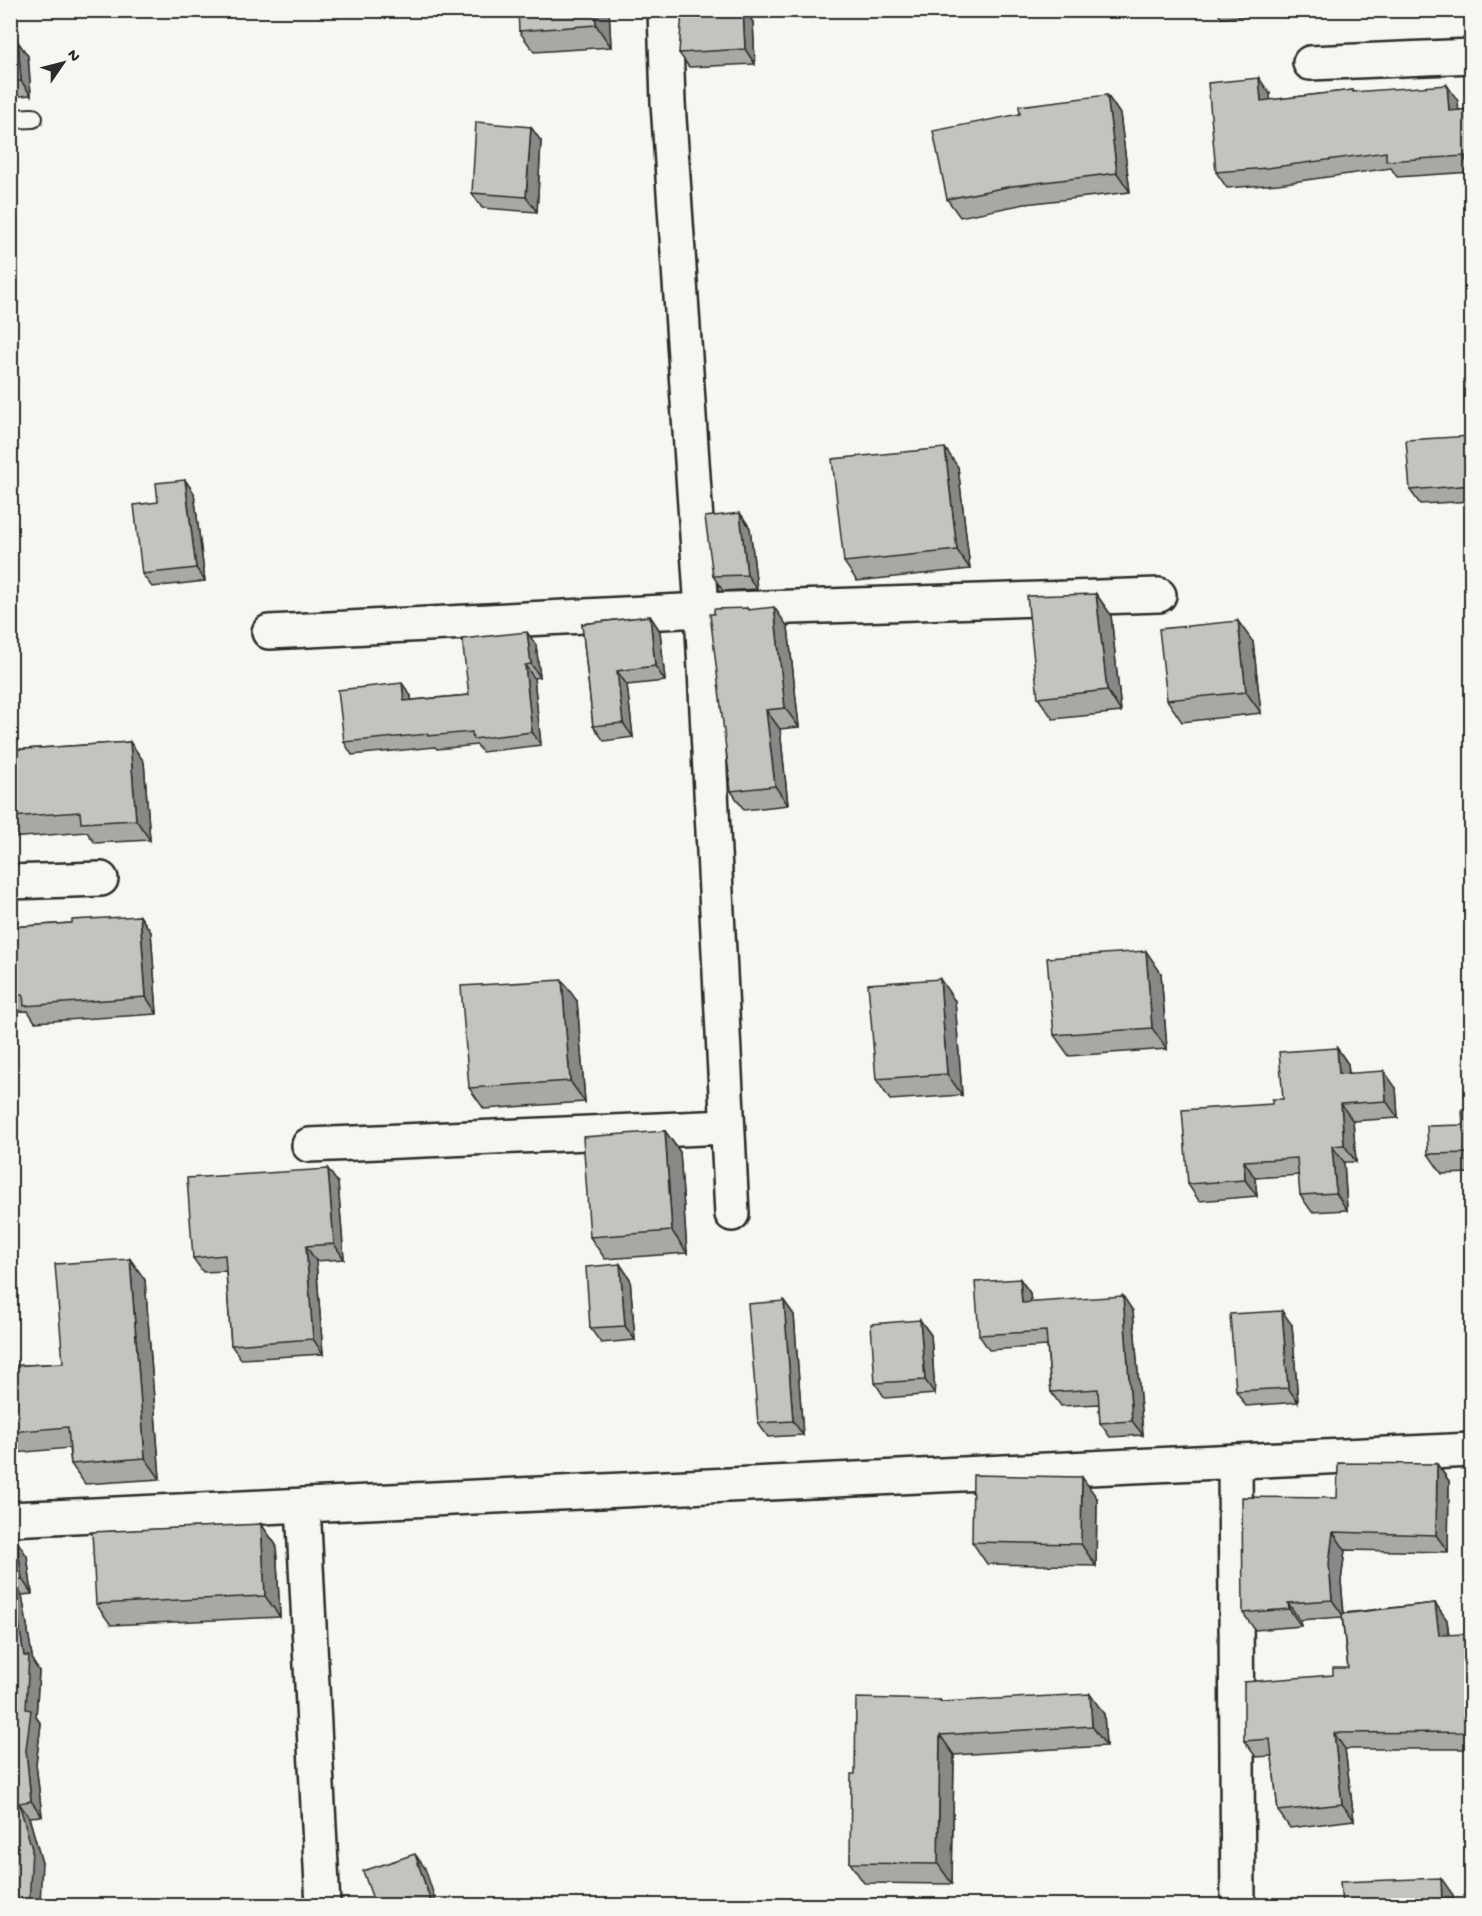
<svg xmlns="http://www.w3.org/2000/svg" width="1482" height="1916" viewBox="0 0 1482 1916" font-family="'Gochi Hand',sans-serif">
<rect width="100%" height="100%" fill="#f6f6f2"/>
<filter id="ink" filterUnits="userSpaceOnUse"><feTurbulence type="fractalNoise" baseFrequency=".0167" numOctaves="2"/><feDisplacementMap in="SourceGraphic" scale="12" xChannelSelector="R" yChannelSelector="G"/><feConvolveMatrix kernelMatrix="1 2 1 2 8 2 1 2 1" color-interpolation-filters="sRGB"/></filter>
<g filter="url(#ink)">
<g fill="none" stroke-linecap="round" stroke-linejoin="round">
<defs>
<path id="service" d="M 10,119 L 33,118"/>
<path id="minor" d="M 665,10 L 668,103 L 702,610 L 732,1214
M 1310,63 L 1472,56
M 269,632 L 702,610 L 1159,595
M 10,882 L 101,879
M 309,1145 L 727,1127
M 1235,1461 L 1238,1906
M 303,1505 L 323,1906
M 10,1519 L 1472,1450"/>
</defs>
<use href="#service" stroke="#2b2b2b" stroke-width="22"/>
<use href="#minor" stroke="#2b2b2b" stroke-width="38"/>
<use href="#service" stroke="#f6f6f2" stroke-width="18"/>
<use href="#minor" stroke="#f6f6f2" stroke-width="33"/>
</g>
<path fill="#a8a8a5" stroke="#2b2b2b" stroke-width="1.5" d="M 609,10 L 611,47 L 534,52 L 519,31 Z
M 699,10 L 744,10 L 753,22 L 755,64 L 689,67 L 679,53 Z
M 1216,10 L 1279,10 L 1279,14 L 1221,18 Z
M 1387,10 L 1452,10 L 1452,12 L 1391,16 Z
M 10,42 L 18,42 L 28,56 L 31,95 L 10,97 Z
M 1353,90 L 1354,92 L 1458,101 L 1458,110 L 1472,109 L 1472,172 L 1397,177 L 1391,168 L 1278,184 L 1227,188 L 1216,172 L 1270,94 L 1270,100 Z
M 1107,95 L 1120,114 L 1130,192 L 1025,204 L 960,217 L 947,199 L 1020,114 Z
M 541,141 L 537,212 L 482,208 L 472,193 Z
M 1472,436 L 1472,501 L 1420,504 L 1410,490 Z
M 958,467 L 970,569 L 857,581 L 844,562 Z
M 185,480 L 194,493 L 205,581 L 152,587 L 142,574 Z
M 740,513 L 750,528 L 757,589 L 723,591 L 713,576 Z
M 1096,594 L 1111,615 L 1121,712 L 1053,719 L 1038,698 Z
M 747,608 L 749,610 L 788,627 L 799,727 L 780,729 L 788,805 L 744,810 L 731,791 Z
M 650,616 L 660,631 L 665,681 L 627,685 L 633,737 L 604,741 L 593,726 L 582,624 Z
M 1253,642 L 1261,713 L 1182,722 L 1167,700 Z
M 536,645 L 540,677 L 534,678 L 541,745 L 482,752 L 477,745 L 437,749 L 435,747 L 352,755 L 344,742 L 411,696 L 411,700 L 469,695 Z
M 130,742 L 144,762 L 150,840 L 95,843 L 87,832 L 10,838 L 10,750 Z
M 140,916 L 151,932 L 157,1014 L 35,1022 L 28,1011 L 10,1012 L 10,927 L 72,923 Z
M 1161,973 L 1167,1049 L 1069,1056 L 1054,1035 Z
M 577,1001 L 585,1102 L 484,1109 L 469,1088 Z
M 955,1001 L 962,1095 L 890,1100 L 876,1079 Z
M 1337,1048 L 1348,1064 L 1349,1073 L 1396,1088 L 1398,1118 L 1353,1121 L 1356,1162 L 1344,1162 L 1347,1210 L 1312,1212 L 1300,1195 L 1299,1175 L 1255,1178 L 1257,1196 L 1199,1201 L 1188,1184 L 1272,1104 L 1283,1099 Z
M 1472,1110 L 1472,1173 L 1442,1174 L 1428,1154 L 1463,1125 Z
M 665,1131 L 680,1152 L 687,1253 L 605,1259 L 590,1237 Z
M 338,1183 L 344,1259 L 316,1261 L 323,1354 L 241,1359 L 231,1345 L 226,1271 L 203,1272 L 193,1258 Z
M 130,1259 L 145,1280 L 160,1479 L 85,1484 L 71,1464 L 69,1448 L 15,1453 L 10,1447 L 10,1366 L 63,1363 Z
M 620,1264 L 630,1279 L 635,1340 L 601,1343 L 590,1328 Z
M 1020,1279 L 1030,1293 L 1031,1302 L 1133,1311 L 1143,1435 L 1110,1437 L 1100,1423 L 1099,1404 L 1061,1406 L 1051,1392 L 1047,1346 L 989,1350 L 979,1335 Z
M 784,1301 L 794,1315 L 803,1435 L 768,1437 L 758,1423 Z
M 920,1320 L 931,1335 L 935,1394 L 885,1398 L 875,1383 Z
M 1292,1325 L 1298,1402 L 1246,1406 L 1236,1391 Z
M 1437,1464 L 1449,1481 L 1448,1552 L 1345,1550 L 1341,1581 L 1344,1613 L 1435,1603 L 1447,1620 L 1449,1635 L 1472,1634 L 1472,1749 L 1345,1749 L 1354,1820 L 1290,1828 L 1278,1811 L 1272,1756 L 1256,1757 L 1244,1741 L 1333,1675 L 1348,1668 L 1342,1617 L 1300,1620 L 1301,1626 L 1255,1630 L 1243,1613 L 1337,1498 Z
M 1097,1498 L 1096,1566 L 987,1564 L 972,1542 Z
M 261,1524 L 276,1545 L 280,1617 L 111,1625 L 96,1604 Z
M 10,1542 L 27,1556 L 32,1594 L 22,1595 L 33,1662 L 39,1671 L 36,1717 L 41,1724 L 36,1764 L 42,1816 L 29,1817 L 42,1863 L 10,1905 Z
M 940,1700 L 942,1702 L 1104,1714 L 1106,1746 L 954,1755 L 952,1884 L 864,1883 L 850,1863 L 855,1774 Z"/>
<path fill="#888886" stroke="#2b2b2b" stroke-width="1.5" d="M 595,10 L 609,10 L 611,47 L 596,25 Z
M 743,10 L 744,10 L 753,22 L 755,64 L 745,49 Z
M 18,42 L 28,56 L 31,95 L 21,81 Z
M 1259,78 L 1270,94 L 1272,117 L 1261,101 Z
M 1447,85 L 1458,101 L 1460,127 L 1449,111 Z
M 1107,95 L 1120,114 L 1130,192 L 1117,173 Z
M 531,127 L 541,141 L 537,212 L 526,197 Z
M 945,448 L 958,467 L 970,569 L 957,550 Z
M 185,480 L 194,493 L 205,581 L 196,568 Z
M 740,513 L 750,528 L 757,589 L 747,575 Z
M 1096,594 L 1111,615 L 1121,712 L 1107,690 Z
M 774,607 L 788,627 L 799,727 L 785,708 Z
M 650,616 L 660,631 L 665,681 L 655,666 Z
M 1238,621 L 1253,642 L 1261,713 L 1246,692 Z
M 527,632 L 536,645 L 540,677 L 531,664 Z
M 525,665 L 534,678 L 541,745 L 532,732 Z
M 617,671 L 627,685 L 633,737 L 623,723 Z
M 402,683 L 411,696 L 413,714 L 404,701 Z
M 766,710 L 780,729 L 788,805 L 775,786 Z
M 130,742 L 144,762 L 150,840 L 136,820 Z
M 140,916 L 151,932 L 157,1014 L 146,997 Z
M 1146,951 L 1161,973 L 1167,1049 L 1152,1028 Z
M 940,979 L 955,1001 L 962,1095 L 947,1074 Z
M 562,980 L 577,1001 L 585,1102 L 570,1081 Z
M 1337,1048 L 1348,1064 L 1350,1091 L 1339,1074 Z
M 1384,1071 L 1396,1088 L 1398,1118 L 1386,1101 Z
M 1341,1104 L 1353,1121 L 1356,1162 L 1344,1145 Z
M 665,1131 L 680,1152 L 687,1253 L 672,1231 Z
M 1332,1146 L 1344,1162 L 1347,1210 L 1336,1193 Z
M 1244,1161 L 1255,1178 L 1257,1196 L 1245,1180 Z
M 328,1169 L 338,1183 L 344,1259 L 334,1244 Z
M 306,1246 L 316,1261 L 323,1354 L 313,1339 Z
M 130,1259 L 145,1280 L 160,1479 L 145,1458 Z
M 620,1264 L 630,1279 L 635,1340 L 625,1326 Z
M 1020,1279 L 1030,1293 L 1032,1317 L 1022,1303 Z
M 1123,1296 L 1133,1311 L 1143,1435 L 1132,1421 Z
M 784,1301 L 794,1315 L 803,1435 L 793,1421 Z
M 1282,1311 L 1292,1325 L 1298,1402 L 1288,1388 Z
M 920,1320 L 931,1335 L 935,1394 L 925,1380 Z
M 1437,1464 L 1449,1481 L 1448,1552 L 1436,1535 Z
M 1082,1477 L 1097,1498 L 1096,1566 L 1081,1544 Z
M 261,1524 L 276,1545 L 280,1617 L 265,1596 Z
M 1333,1532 L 1345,1550 L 1341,1581 L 1344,1617 L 1332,1600 L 1329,1564 Z
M 17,1541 L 27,1556 L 32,1594 L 22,1579 Z
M 12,1580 L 22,1595 L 33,1662 L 39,1671 L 36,1717 L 41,1724 L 36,1764 L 42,1816 L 31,1801 L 26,1750 L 24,1656 Z
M 1288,1603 L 1300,1620 L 1301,1626 L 1289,1609 Z
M 1435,1603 L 1447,1620 L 1450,1652 L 1439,1635 Z
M 1090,1694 L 1104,1714 L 1106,1746 L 1092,1726 Z
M 1334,1733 L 1345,1749 L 1354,1820 L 1342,1804 Z
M 940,1735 L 954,1755 L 952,1884 L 938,1864 Z
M 19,1803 L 29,1817 L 42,1863 L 40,1905 L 29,1905 Z
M 415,1854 L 425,1868 L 437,1905 L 432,1905 Z
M 1441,1878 L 1453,1895 L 1454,1905 L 1442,1905 Z"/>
<path fill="#c3c3c0" stroke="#2b2b2b" stroke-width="1.5" d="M 518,10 L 595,10 L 596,25 L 519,31 Z
M 699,10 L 743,10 L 745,49 L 679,53 L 682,11 Z
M 10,42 L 18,42 L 21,81 L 10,81 Z
M 1259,78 L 1261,101 L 1353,90 L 1353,92 L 1447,85 L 1449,111 L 1472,109 L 1472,160 L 1466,161 L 1465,156 L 1386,161 L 1386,152 L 1267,168 L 1216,172 L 1208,83 Z
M 1107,95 L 1117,173 L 1012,186 L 947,199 L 933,131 L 1020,114 L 1019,106 Z
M 476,122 L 531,127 L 526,197 L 472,193 Z
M 1472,436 L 1472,485 L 1410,490 L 1406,440 Z
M 945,448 L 957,550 L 844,562 L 832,459 Z
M 185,480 L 196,568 L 142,574 L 134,505 L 158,502 L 156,483 Z
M 740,513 L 747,575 L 713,576 L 705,517 Z
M 1096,594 L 1107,690 L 1038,698 L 1027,596 Z
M 774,607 L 785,708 L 766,710 L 775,786 L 731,791 L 710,614 L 714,614 L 714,609 L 747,608 L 748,610 Z
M 650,616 L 655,666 L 617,671 L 623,723 L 593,726 L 582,624 Z
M 1238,621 L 1246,692 L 1167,700 L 1159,629 Z
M 527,632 L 531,664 L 525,665 L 532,732 L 473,739 L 472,732 L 428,736 L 428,734 L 344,742 L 338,690 L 402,683 L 404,701 L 469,695 L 462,639 Z
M 130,742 L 136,820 L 81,823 L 80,812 L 10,817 L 10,750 Z
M 140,916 L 146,997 L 24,1006 L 23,995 L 10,996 L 10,927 L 72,923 L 72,920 Z
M 1146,951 L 1152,1028 L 1054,1035 L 1047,958 Z
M 940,979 L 947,1074 L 876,1079 L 868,984 Z
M 562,980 L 570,1081 L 469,1088 L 461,986 Z
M 1337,1048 L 1339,1074 L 1384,1071 L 1386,1101 L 1341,1104 L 1344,1145 L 1332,1146 L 1336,1193 L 1300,1195 L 1297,1158 L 1244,1161 L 1245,1180 L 1188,1184 L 1182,1110 L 1272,1104 L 1272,1099 L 1283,1099 L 1279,1052 Z
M 1462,1110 L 1472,1110 L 1472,1153 L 1428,1154 L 1427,1126 L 1463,1125 Z
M 665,1131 L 672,1231 L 590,1237 L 583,1137 Z
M 328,1169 L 334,1244 L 306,1246 L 313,1339 L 231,1345 L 225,1255 L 193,1258 L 187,1178 Z
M 130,1259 L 145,1458 L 71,1464 L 68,1427 L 10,1432 L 10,1366 L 63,1363 L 55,1264 Z
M 620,1264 L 625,1326 L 590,1328 L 586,1267 Z
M 1020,1279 L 1022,1303 L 1123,1296 L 1132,1421 L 1100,1423 L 1098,1389 L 1051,1392 L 1046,1331 L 979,1335 L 975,1282 Z
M 784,1301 L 793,1421 L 758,1423 L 748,1304 Z
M 1282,1311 L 1288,1388 L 1236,1391 L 1230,1314 Z
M 920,1320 L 925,1380 L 875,1383 L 871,1324 Z
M 1338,1463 L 1437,1464 L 1436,1535 L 1333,1532 L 1329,1564 L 1332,1600 L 1288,1603 L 1289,1609 L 1243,1613 L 1242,1497 L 1337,1498 Z
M 973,1475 L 1082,1477 L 1081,1544 L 972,1542 Z
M 261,1524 L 265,1596 L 96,1604 L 92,1532 Z
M 17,1541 L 22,1579 L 12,1580 L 24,1656 L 29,1656 L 26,1709 L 31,1710 L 26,1750 L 31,1801 L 19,1803 L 32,1849 L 29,1905 L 10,1905 L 10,1542 Z
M 1435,1603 L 1439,1635 L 1472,1634 L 1472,1732 L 1334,1733 L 1342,1804 L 1278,1811 L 1270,1739 L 1244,1741 L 1244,1682 L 1333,1675 L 1333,1668 L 1348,1668 L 1342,1614 Z
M 1090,1694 L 1092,1726 L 940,1735 L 938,1864 L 850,1863 L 851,1774 L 855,1774 L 856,1698 L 940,1700 L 940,1702 Z
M 415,1854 L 432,1905 L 375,1905 L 363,1871 Z
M 1441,1878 L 1442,1905 L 1342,1905 L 1340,1882 Z"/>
</g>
<rect width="1482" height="1916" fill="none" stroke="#f6f6f2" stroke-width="36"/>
<rect x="18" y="18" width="1446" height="1880" fill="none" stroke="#2b2b2b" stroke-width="2" filter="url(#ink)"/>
<g transform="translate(63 63) rotate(55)" stroke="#f6f6f2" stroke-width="4.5" paint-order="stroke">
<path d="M0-4.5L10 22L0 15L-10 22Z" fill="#2b2b2b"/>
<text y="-9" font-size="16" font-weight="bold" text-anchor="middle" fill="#2b2b2b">N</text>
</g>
</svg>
